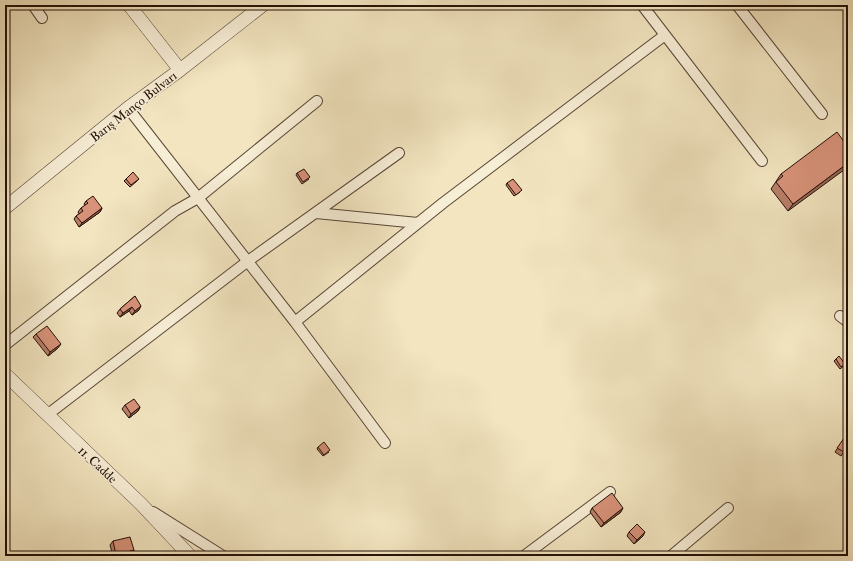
<svg xmlns="http://www.w3.org/2000/svg" width="853" height="561" viewBox="0 0 853 561" font-family="'IM FELL Double Pica',serif">
<rect width="100%" height="100%" fill="#f2e5c0"/>
<filter id="stains"><feTurbulence type="fractalNoise" baseFrequency=".005" numOctaves="4"/><feColorMatrix values="0 0 0 0 .2 0 0 0 0 .09 0 0 0 0 .02 0 0 0 .5 -.17"/></filter>
<radialGradient id="worn" r=".72"><stop offset=".6" stop-color="#630" stop-opacity="0"/><stop offset="1" stop-color="#630" stop-opacity=".3"/></radialGradient>
<g fill="none" stroke-linecap="round" stroke-linejoin="round">
<defs>
<path id="minor" d="M 33,5 L 42,18
M 642,5 L 762,161
M 737,5 L 822,114
M 128,108 L 295,322 L 385,443
M 316,213 L 418,223
M 840,316 L 848,322
M 295,322 L 443,203 L 665,35
M 5,345 L 175,211 L 198,198 L 317,101
M 47,415 L 248,261 L 399,153
M 153,512 L 223,556
M 524,556 L 610,492
M 671,556 L 728,508"/>
<path id="tertiary" d="M 129,5 L 180,70
M 5,208 L 128,108 L 180,70 L 263,5
M 5,374 L 141,504 L 190,556"/>
</defs>
<use href="#minor" stroke="#584535" stroke-width="12"/>
<use href="#tertiary" stroke="#584535" stroke-width="14"/>
<use href="#minor" stroke="#f7eed6" stroke-width="10"/>
<use href="#tertiary" stroke="#f7eed6" stroke-width="13"/>
</g>
<path fill="#b97e68" stroke="#241007" d="M 848,147 L 788,211 L 771,189 L 781,174 Z
M 297,173 L 309,179 L 302,184 L 296,175 Z
M 126,179 L 139,179 L 137,181 L 130,187 L 124,181 Z
M 507,183 L 520,192 L 514,196 L 506,185 Z
M 86,201 L 102,208 L 100,212 L 79,227 L 74,219 L 76,216 L 79,214 L 78,212 L 81,208 L 85,206 L 84,204 Z
M 135,296 L 139,310 L 132,315 L 129,311 L 120,317 L 117,313 L 120,309 Z
M 36,334 L 58,348 L 48,356 L 33,337 Z
M 836,359 L 845,364 L 844,366 L 840,369 L 834,361 Z
M 125,405 L 140,407 L 138,411 L 129,418 L 122,409 Z
M 847,434 L 848,446 L 841,456 L 835,452 Z
M 318,447 L 329,452 L 323,456 L 317,449 Z
M 592,508 L 621,512 L 601,527 L 590,512 Z
M 629,532 L 643,536 L 634,544 L 627,536 Z
M 113,541 L 134,550 L 131,554 L 123,556 L 113,556 L 110,545 Z"/>
<path fill="#966655" stroke="#241007" d="M 848,163 L 848,167 L 788,211 L 793,204 Z
M 102,208 L 100,212 L 79,227 L 82,223 Z
M 141,306 L 139,310 L 132,315 L 135,311 Z
M 132,307 L 129,311 L 120,317 L 123,313 Z
M 61,344 L 58,348 L 48,356 L 50,352 Z
M 140,407 L 138,411 L 129,418 L 131,414 Z
M 623,508 L 621,512 L 601,527 L 604,523 Z
M 645,532 L 643,536 L 634,544 L 637,540 Z
M 134,550 L 131,554 L 123,556 L 116,556 L 116,555 Z"/>
<path fill="#d79279" stroke="#241007" d="M 837,132 L 848,147 L 848,163 L 793,204 L 776,182 L 783,176 L 781,174 Z
M 304,169 L 310,177 L 303,182 L 297,173 Z
M 133,172 L 139,179 L 131,185 L 126,179 Z
M 513,179 L 522,190 L 516,195 L 507,183 Z
M 93,196 L 102,208 L 82,223 L 76,216 L 83,211 L 81,208 L 88,203 L 86,201 Z
M 135,296 L 141,306 L 135,311 L 132,307 L 123,313 L 120,309 Z
M 47,326 L 61,344 L 50,352 L 36,334 Z
M 839,356 L 845,364 L 841,367 L 836,359 Z
M 134,399 L 140,407 L 131,414 L 125,405 Z
M 847,434 L 848,434 L 848,446 L 844,452 L 837,448 Z
M 324,442 L 330,450 L 324,455 L 318,447 Z
M 612,493 L 623,508 L 604,523 L 592,508 Z
M 637,524 L 645,532 L 637,540 L 629,532 Z
M 130,537 L 134,550 L 116,555 L 113,541 Z"/>
<g text-anchor="middle" stroke-width="3.5" stroke-linejoin="round" paint-order="stroke">
<g font-size="13" fill="#241007" stroke="#f7eed6">
<text transform="translate(133 106) rotate(-38)" y="5">Barış Manço Bulvarı</text>
<text transform="translate(98 464) rotate(43)" y="5">11. Cadde</text>
</g>
</g>
<rect width="853" height="561" fill="none" stroke="#f2e5c0" stroke-width="20"/>
<rect x="6" y="6" width="841" height="549" fill="none" stroke="#241007" stroke-width="2"/>
<rect x="10" y="10" width="833" height="541" fill="none" stroke="#241007"/>
<rect width="100%" height="100%" filter="url(#stains)"/>
<rect width="100%" height="100%" fill="url(#worn)"/>
</svg>
